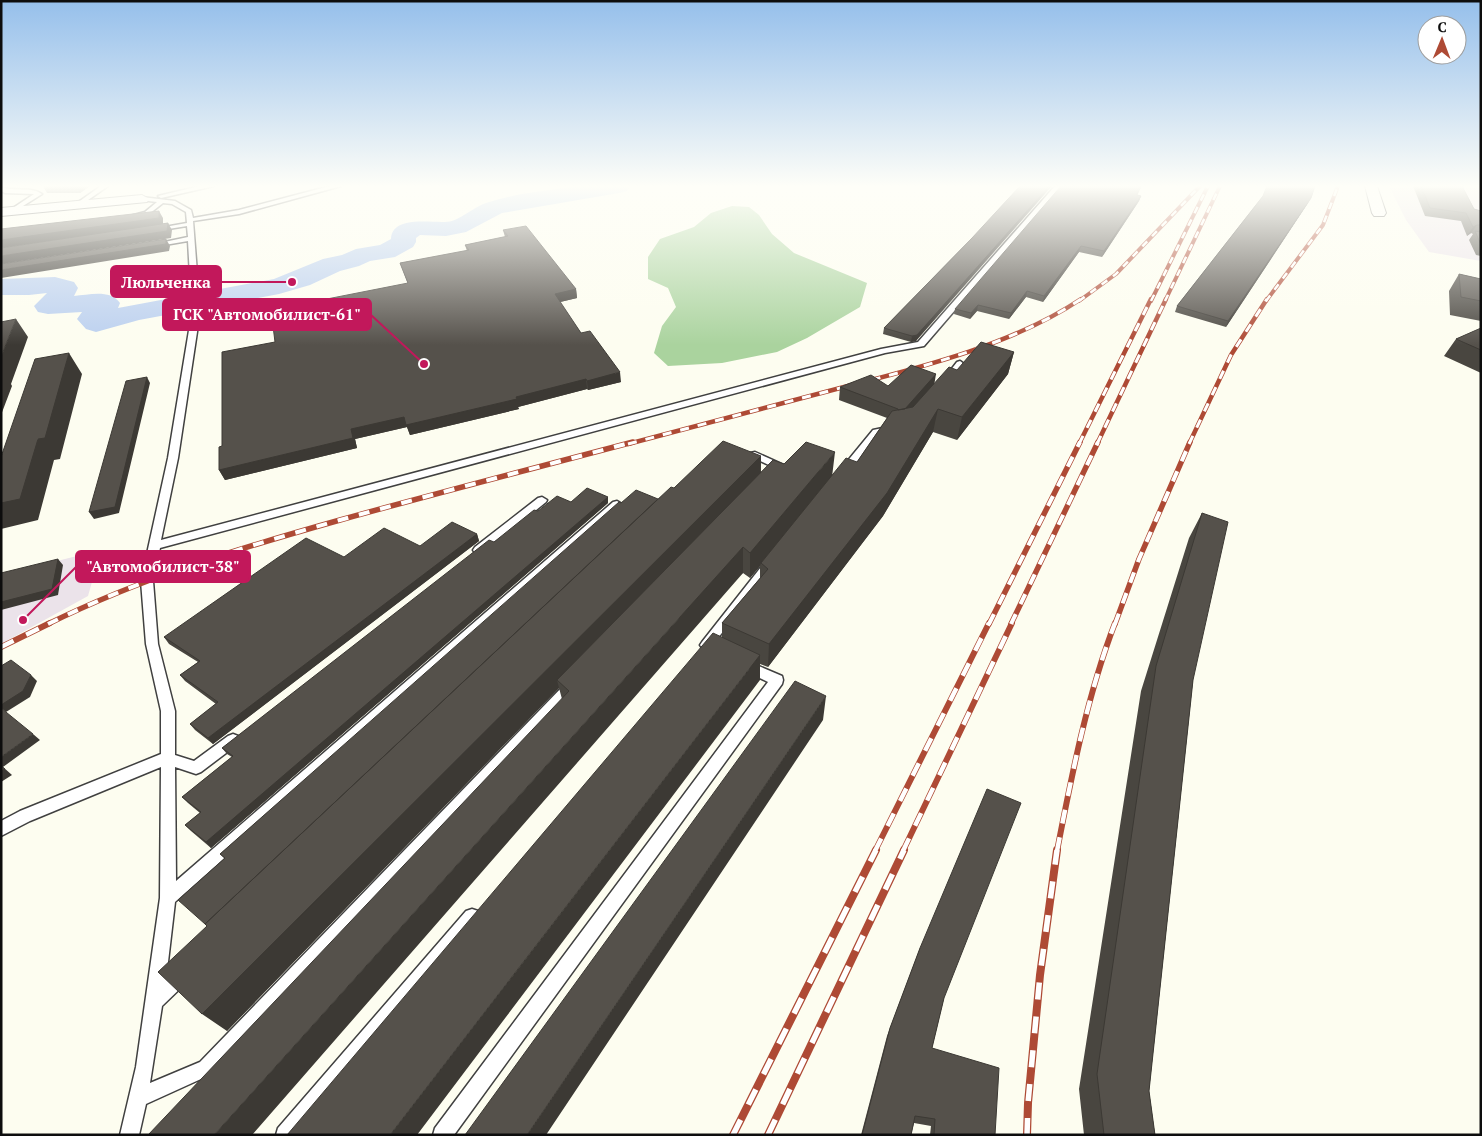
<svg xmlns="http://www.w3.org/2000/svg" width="1482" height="1136" viewBox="0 0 1482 1136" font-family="'PT Serif',serif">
<rect width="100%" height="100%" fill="#fdfdf0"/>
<path fill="#ebe3ea" d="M 1389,186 L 1481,186 L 1481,261 L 1429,252 L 1406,220 Z
M 101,550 L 88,596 L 1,644 L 1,575 Z"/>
<path fill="#aad39e" d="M 732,206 L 749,207 L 759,215 L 772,234 L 794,253 L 867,283 L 860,307 L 807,338 L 777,352 L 722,363 L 668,366 L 654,353 L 662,326 L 676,307 L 668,288 L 648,279 L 648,257 L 660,239 L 694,227 L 711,213 Z"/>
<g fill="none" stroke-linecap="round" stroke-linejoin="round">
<path fill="#bacfef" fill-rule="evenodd" d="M 577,186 L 630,186 L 627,191 L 619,193 L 502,213 L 466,232 L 446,236 L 420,235 L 416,238 L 416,242 L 413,247 L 395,257 L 370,261 L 359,266 L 340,271 L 310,285 L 279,294 L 139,320 L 96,332 L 86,329 L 77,319 L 82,312 L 48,314 L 38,312 L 34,306 L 47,293 L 29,295 L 1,295 L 1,279 L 55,277 L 74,282 L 78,288 L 74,296 C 89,295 110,289 120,303 L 118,308 L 274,279 L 323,259 L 342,255 L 356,249 L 380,245 L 391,239 C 392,213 438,225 452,221 C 464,217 474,207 486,203 C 515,193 547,191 577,186 Z"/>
<defs>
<path id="service" d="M 101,186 L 108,186 L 81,205 L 77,205 L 77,203 Z
M 200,186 L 214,186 L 161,198 L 158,196 Z
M 330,186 L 341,186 L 239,214 L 193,221 L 200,312 L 178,458 L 161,540 L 881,349 L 918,342 L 1055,186 L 1062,186 L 924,346 L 885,353 L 160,548 L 153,581 L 158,644 L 175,711 L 175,755 L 194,761 L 228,736 L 233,734 L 238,736 L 240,740 L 238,744 L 201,772 L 196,774 L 175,767 L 176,881 L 613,502 L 617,501 L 622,504 L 175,902 L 166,979 L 176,969 L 182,967 L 188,969 L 190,975 L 188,981 L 162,1006 L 150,1083 L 200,1062 L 567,682 L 572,681 L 577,682 L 578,686 L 577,690 L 212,1074 L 146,1104 L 139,1135 L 120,1135 L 136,1067 L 160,898 L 161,767 L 30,821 L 1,836 L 1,821 L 20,811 L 161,754 L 161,711 L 146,644 L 141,581 L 168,458 L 192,312 L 188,241 L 153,247 L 150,245 L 188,237 L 187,226 L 156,231 L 153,229 L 187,223 L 186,212 L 172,204 L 163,203 L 149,214 L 133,218 L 130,216 L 145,212 L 157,202 L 140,200 L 139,199 L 142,197 L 175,201 L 191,210 L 193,218 L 239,210 Z
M 1,187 C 15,192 30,186 42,194 L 12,213 L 10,212 L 10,210 L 34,194 L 5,193 L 1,191 Z
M 960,361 L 964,364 L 963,366 L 950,382 L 944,382 L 943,380 L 957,362 Z
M 892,426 L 895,427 L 895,431 L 879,434 L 849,473 L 841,473 L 840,471 L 841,469 L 873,430 Z
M 755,452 L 784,465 L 785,469 L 780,472 L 777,471 L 775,468 L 754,458 L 748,459 L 743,456 L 745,454 Z
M 542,497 L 547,500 L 546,502 L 483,553 L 475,553 L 473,550 L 475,547 L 538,498 Z
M 769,561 L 775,565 L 773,568 L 710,648 L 702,648 L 700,645 L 702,642 L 765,562 Z
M 747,661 L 782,676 L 783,680 L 782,684 L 454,1135 L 433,1135 L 435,1128 L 768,682 L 743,670 L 741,666 L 743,662 Z
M 472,909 L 478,911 L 480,917 L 478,923 L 298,1135 L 276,1135 L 278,1128 L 466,911 Z"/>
<path id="minor" d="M 1365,186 L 1377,186 L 1386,213 L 1384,216 L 1374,216 L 1372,213 Z
M 142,195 L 149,199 L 147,202 L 1,216 L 1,208 Z"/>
</defs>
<use href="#service" stroke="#404040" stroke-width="3"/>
<use href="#minor" stroke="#404040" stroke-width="2"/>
<use href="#service" fill="#fff" fill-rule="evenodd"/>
<use href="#minor" fill="#fff" fill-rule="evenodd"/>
<defs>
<path id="rail-far4" d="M 1079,301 L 1116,274 L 1200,186
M 1151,301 L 1208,186
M 1165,301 L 1220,186
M 1266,301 L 1323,225 L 1338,186"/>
<path id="rail-far3" d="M 628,444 C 700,425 772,406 844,387 C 922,367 1014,344 1081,299
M 1079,444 L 1151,299
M 1097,444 L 1166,299
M 1189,444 L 1231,355 L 1267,299"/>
<path id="rail-far2" d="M 48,624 C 141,578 240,548 340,520 C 437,493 535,468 633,442
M 989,624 L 1080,442
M 1011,624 L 1098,442
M 1115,624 L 1139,559 L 1190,442"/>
<path id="rail-far1" d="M 1,647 L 50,623
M 875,851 L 989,623
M 903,851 L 1012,623
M 1057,851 C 1072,774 1087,696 1115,623"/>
<path id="rail" d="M 733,1135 L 876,850
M 768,1135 L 904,850
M 1027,1135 L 1028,1103 L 1040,975 L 1057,850"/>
</defs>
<use href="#rail-far4" stroke="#ae4a35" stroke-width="4"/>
<use href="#rail-far3" stroke="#ae4a35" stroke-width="4.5"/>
<use href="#rail-far2" stroke="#ae4a35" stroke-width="5.5"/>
<use href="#rail-far1" stroke="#ae4a35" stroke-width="6"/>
<use href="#rail" stroke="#ae4a35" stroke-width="8"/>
<use href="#rail-far4" stroke="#fff" stroke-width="2.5" stroke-dasharray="7" stroke-linecap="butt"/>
<use href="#rail-far3" stroke="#fff" stroke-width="3" stroke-dasharray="9" stroke-linecap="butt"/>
<use href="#rail-far2" stroke="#fff" stroke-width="4" stroke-dasharray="11" stroke-linecap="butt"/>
<use href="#rail-far1" stroke="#fff" stroke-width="4.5" stroke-dasharray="14" stroke-linecap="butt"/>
<use href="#rail" stroke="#fff" stroke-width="5.5" stroke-dasharray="17" stroke-linecap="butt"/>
</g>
<path fill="#494640" d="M 43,186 L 90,186 L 80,193 L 47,193 Z
M 1413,186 L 1462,186 L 1474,209 L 1481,211 L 1481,256 L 1476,255 L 1469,240 L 1473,234 L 1471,233 L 1467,236 L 1461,221 L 1425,216 Z
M 1138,195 L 1141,196 L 1139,201 L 1102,257 L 1079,252 L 1043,302 L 1026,297 L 1009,319 L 977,311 L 970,319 L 954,314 L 955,309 Z
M 1263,196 L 1308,203 L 1226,327 L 1175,312 L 1177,306 Z
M 503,230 L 576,289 L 577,298 L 560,302 L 581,333 L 621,382 L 588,390 L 587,389 L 518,407 L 519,409 L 410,435 L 407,427 L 355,439 L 357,448 L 225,480 L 219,470 L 222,446 L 275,342 L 408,284 L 400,263 L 467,251 L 465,245 L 505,237 Z
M 972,238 L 916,341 L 911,342 L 883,334 L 884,328 Z
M 1459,274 L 1481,279 L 1481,321 L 1450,315 L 1449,291 Z
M 1481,328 L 1481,373 L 1444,356 L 1456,339 Z
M 1014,352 L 1008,374 L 957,440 L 933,432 L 883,516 L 768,667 L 760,664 L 760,680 L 722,637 L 722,623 L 760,578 L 760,566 L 750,578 L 743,573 L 562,699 L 559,688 L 227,1031 L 207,926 L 224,858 L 220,854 L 621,503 L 658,499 L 674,488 L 761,456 L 761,472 L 784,464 L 833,475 L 857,462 L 887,418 L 839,400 L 840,387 L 934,385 L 957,370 Z
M 608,497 L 608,503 L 211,848 L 191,831 L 185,825 L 200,813 L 188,803 L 182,797 L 232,757 L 227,754 L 222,748 L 494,542 L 538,511 L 571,502 Z
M 1202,513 L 1193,680 L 1149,1091 L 1155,1135 L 1084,1135 L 1079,1089 L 1141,691 L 1189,538 Z
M 477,534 L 479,541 L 213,744 L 195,730 L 190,724 L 216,704 L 185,681 L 180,675 L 198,662 L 169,644 L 164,637 L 344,557 L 420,546 Z
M 920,948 L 944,998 L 932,1048 L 995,1135 L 930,1135 L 931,1126 L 914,1123 L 911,1135 L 861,1135 L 887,1036 Z"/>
<path fill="#3c3934" d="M 76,186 L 90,186 L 80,193 Z
M 1049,186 L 1052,186 L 916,341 L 911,342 L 912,336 Z
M 1141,196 L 1139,201 L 1102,257 L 1104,251 Z
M 1311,198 L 1308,203 L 1226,327 L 1228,321 Z
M 159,211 L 163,218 L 163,225 L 1,248 L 1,240 Z
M 168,223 L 172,230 L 171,238 L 1,264 L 1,256 Z
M 1477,225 L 1471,233 L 1467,236 L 1473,227 Z
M 166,239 L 170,246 L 169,251 L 1,278 L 1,270 Z
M 1081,246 L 1079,252 L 1043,302 L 1044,296 Z
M 576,289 L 577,298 L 556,303 L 555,294 Z
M 1027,291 L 1026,297 L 1009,319 L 1011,313 Z
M 978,305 L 977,311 L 970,319 L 971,313 Z
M 16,319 L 28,337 L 11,384 L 12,386 L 1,415 L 1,357 Z
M 1014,352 L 1008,374 L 957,440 L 962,417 Z
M 69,353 L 82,374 L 60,459 L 54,460 L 38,520 L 1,529 L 1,503 L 38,439 Z
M 620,372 L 621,382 L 588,390 L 587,381 Z
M 936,374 L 934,386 L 901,423 L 897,412 Z
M 147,377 L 150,383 L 119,513 L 94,519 L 89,512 Z
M 586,379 L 587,389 L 518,407 L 519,409 L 410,435 L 407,427 L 355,439 L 357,448 L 225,480 L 219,470 L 351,429 L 404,417 L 516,397 Z
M 938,409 L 933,432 L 883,516 L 768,667 L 769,644 Z
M 835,452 L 832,477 L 761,563 L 760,566 L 750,578 L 750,553 Z
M 761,456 L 760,480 L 557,680 L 559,688 L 227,1031 L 202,1014 Z
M 608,497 L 608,503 L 211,848 L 206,842 Z
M 477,534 L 479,541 L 213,744 L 208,738 Z
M 743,547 L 743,573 L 252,1135 L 214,1135 Z
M 58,559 L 63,565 L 58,595 L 1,610 L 1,602 Z
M 760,655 L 760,680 L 417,1135 L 390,1135 Z
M 31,675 L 37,681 L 30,697 L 6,712 L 1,708 L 1,705 Z
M 826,696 L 823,720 L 546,1135 L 527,1135 Z
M 33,734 L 40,740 L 3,767 L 12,775 L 1,782 L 1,757 Z"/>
<path fill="#55514b" stroke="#3c3934" d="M 1020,186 L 1049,186 L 917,335 L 912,336 L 884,328 L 972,238 Z
M 1061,186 L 1141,186 L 1137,195 L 1141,196 L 1104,251 L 1081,246 L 1044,296 L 1027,291 L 1011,313 L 978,305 L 971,313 L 955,309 Z
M 1267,186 L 1315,186 L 1311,198 L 1228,321 L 1177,306 L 1263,196 Z
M 1421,186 L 1462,186 L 1474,209 L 1481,211 L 1481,225 L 1477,225 L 1473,227 L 1466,213 L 1430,208 Z
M 159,211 L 159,218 L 1,240 L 1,229 Z
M 168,223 L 167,231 L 1,256 L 1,248 Z
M 526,226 L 576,289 L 555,294 L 581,333 L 590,331 L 620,372 L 587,381 L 586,379 L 516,397 L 517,399 L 406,425 L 404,417 L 351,429 L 353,438 L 219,470 L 219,447 L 222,446 L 222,352 L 275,342 L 271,310 L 408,283 L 400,263 L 469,250 L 465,245 L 508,236 L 503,230 Z
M 1475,231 L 1481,232 L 1481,245 Z
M 166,239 L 166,244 L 1,270 L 1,264 Z
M 1459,274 L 1481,279 L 1481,301 L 1461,297 Z
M 16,319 L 1,357 L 1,322 Z
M 1481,328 L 1481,350 L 1456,339 Z
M 981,342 L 1014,352 L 962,417 L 938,409 L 887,493 L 769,644 L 722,623 L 768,569 L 761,563 L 846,458 L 857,462 L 892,411 L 913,407 L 949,367 L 957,370 Z
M 69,353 L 45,438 L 38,439 L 20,499 L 1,503 L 1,457 L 35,359 Z
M 911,365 L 936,374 L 905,409 L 898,410 L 898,409 L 840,387 L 871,375 L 888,386 Z
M 147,377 L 115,507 L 89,512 L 126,381 Z
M 723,441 L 761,456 L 202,1014 L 158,972 L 207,926 L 205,924 L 671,487 L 674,488 Z
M 806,442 L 835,452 L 750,553 L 743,547 L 214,1135 L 148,1135 L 569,691 L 557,680 L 773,460 L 784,464 Z
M 587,488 L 608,497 L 206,842 L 185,825 L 201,812 L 182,797 L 233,756 L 222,748 L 489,540 L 494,542 L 534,510 L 538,511 L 557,496 L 571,502 Z
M 636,490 L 658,499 L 205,924 L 178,900 L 225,858 L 220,854 L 619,502 L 621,503 Z
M 1202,513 L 1228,522 L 1193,680 L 1149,1091 L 1155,1135 L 1104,1135 L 1097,1074 L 1156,666 Z
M 452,522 L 477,534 L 208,738 L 190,724 L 218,702 L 180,675 L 200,661 L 164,637 L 306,538 L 344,557 L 384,528 L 420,546 Z
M 58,559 L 52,589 L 1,602 L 1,573 Z
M 713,633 L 760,655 L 390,1135 L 287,1135 Z
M 11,660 L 31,675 L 23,691 L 1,705 L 1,666 Z
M 795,681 L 826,696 L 527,1135 L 465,1135 Z
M 1,708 L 33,734 L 1,757 Z
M 1,766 L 5,769 L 1,771 Z
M 987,789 L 1021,803 L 944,998 L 932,1048 L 999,1068 L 995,1135 L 934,1135 L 935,1119 L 915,1116 L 911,1135 L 862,1135 L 890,1028 L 920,948 Z"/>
<linearGradient id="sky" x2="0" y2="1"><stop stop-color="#95bfeb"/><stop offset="0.54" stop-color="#fefef8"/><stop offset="1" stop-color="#fefef8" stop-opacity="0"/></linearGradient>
<rect width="1482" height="345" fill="url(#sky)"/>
<path fill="none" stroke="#c2185b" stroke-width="2" d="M292 282L221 282M424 364L371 315M23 620L76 567"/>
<g fill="#c2185b" stroke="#fff" stroke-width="2">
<circle cx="292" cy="282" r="5"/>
<circle cx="424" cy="364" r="5"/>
<circle cx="23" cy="620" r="5"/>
</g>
<g fill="#c2185b" stroke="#c2185b" stroke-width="2">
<rect x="111" y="266" width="110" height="31" rx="5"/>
<rect x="163" y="299" width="208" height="31" rx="5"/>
<rect x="76" y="551" width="174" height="31" rx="5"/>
</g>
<g font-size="16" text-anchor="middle" font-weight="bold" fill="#fff">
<text x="166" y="288">Люльченка</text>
<text x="267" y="320">ГСК "Автомобилист-61"</text>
<text x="163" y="572">"Автомобилист-38"</text>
</g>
<rect width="1482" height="1136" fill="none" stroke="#0d0d0d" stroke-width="5"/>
<g transform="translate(1442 40) rotate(1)"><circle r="24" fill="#ffffff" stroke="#9e9e9e"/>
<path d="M0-4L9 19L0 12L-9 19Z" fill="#ae4a35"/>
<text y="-8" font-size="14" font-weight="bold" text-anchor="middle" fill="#0d0d0d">С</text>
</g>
</svg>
